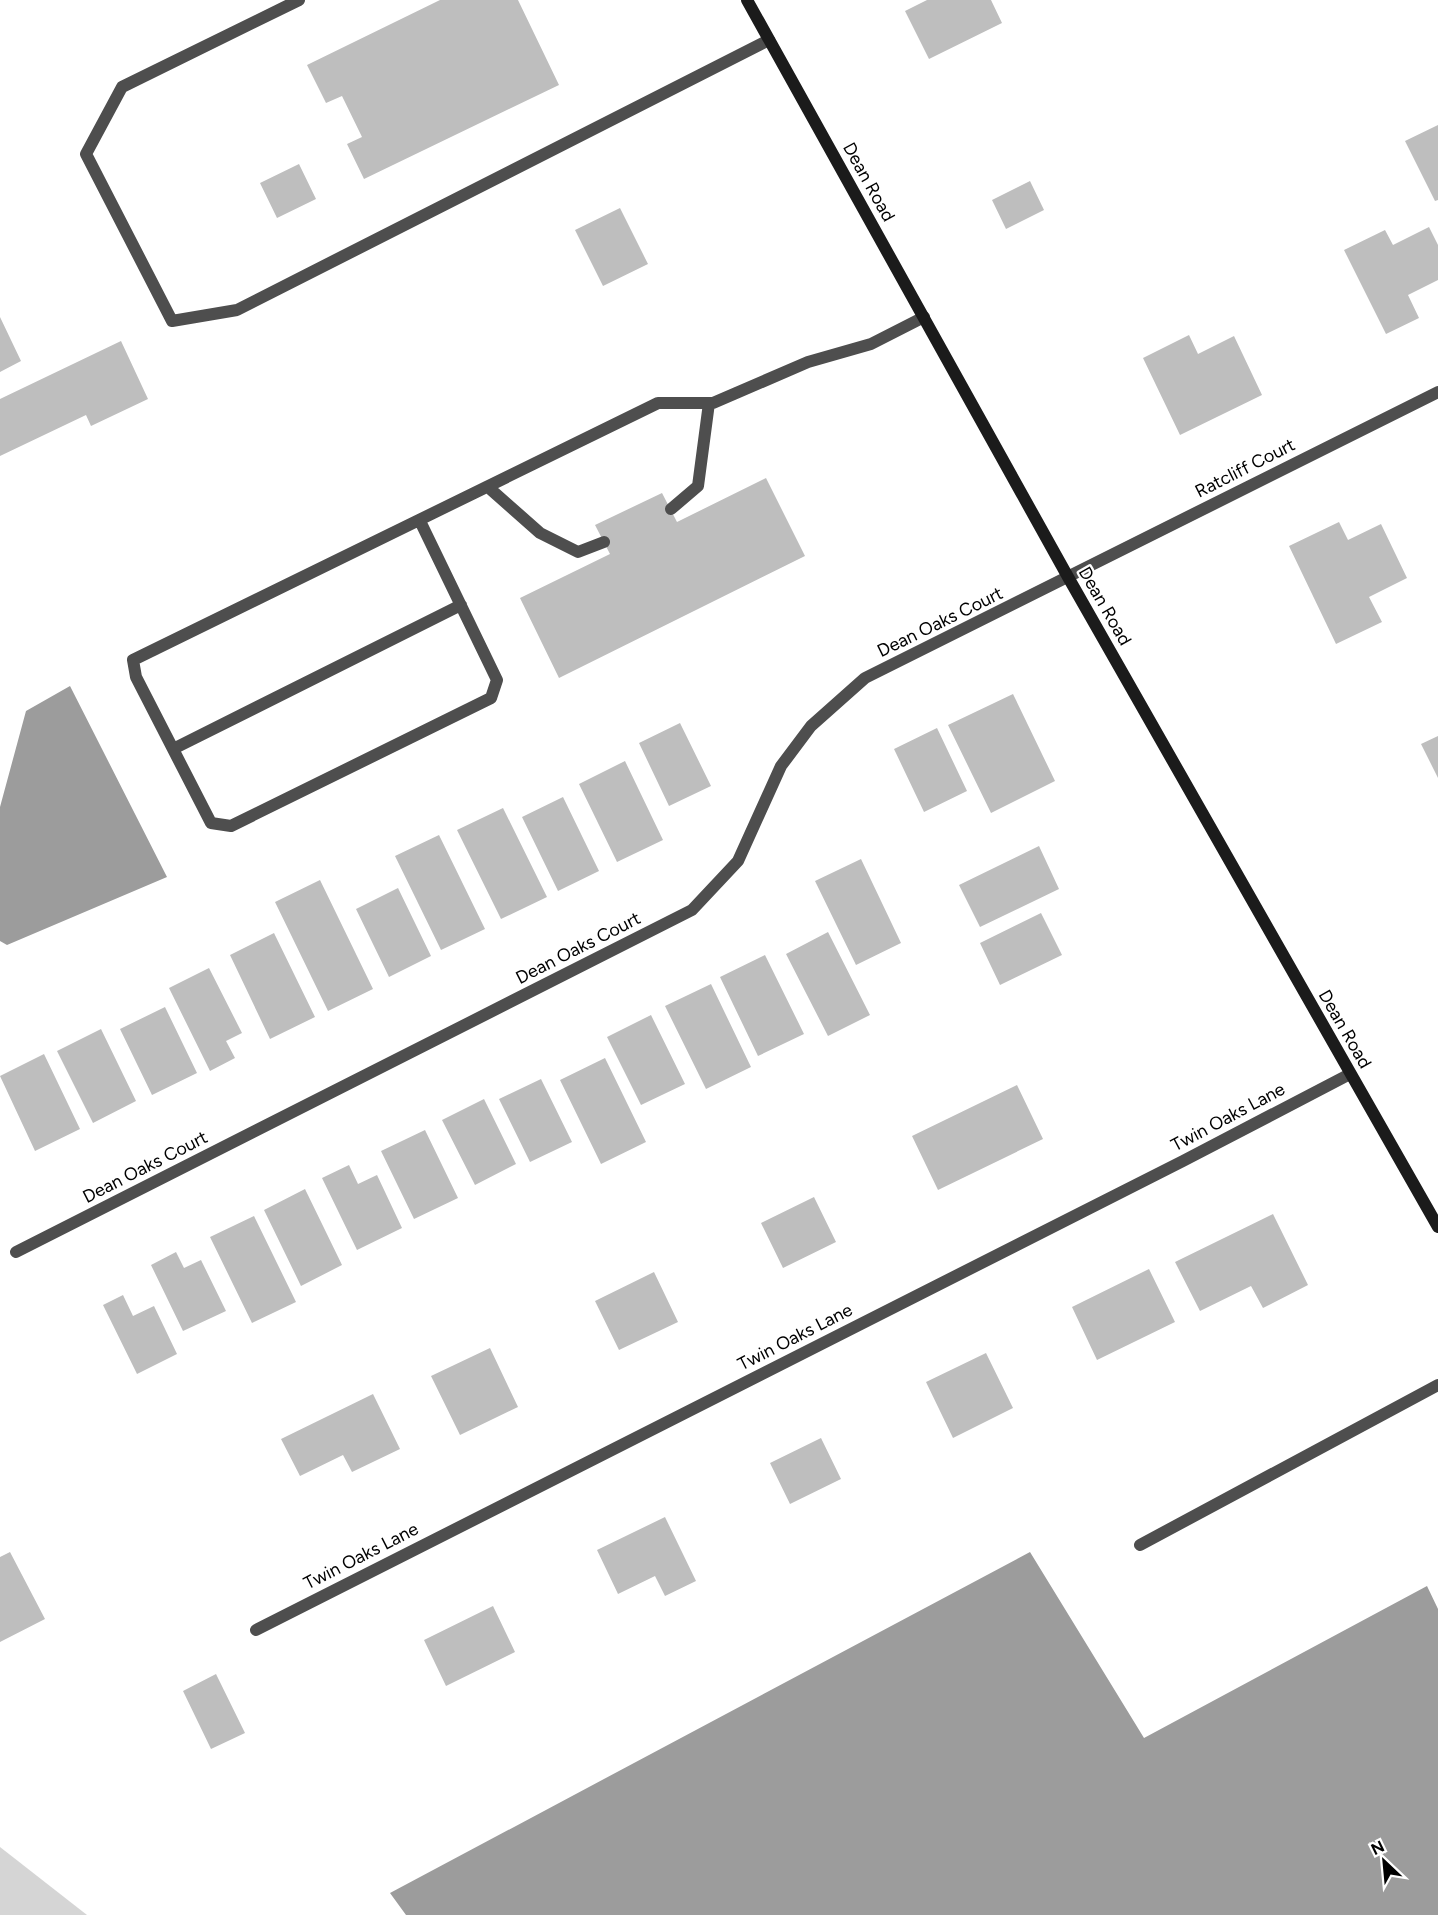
<svg xmlns="http://www.w3.org/2000/svg" width="1438" height="1915" viewBox="0 0 1438 1915" font-family="Figtree,sans-serif">
<rect width="100%" height="100%" fill="#fff"/>
<path fill="#d5d5d5" d="M 0,1847 L 87,1915 L 0,1915 Z"/>
<path fill="#9c9c9c" d="M 70,686 L 167,877 L 7,945 L 0,941 L 0,807 L 26,711 Z
M 1030,1552 L 1144,1738 L 1427,1586 L 1438,1609 L 1438,1915 L 406,1915 L 390,1893 Z"/>
<path fill="#bebebe" d="M 440,0 L 518,0 L 559,85 L 364,179 L 347,144 L 362,137 L 342,96 L 326,103 L 307,65 Z
M 927,0 L 991,0 L 1002,23 L 929,59 L 905,11 Z
M 1438,125 L 1438,200 L 1435,201 L 1405,141 Z
M 299,164 L 316,199 L 277,218 L 260,183 Z
M 1030,181 L 1044,210 L 1006,229 L 992,200 Z
M 620,208 L 648,264 L 603,286 L 575,230 Z
M 1429,227 L 1438,245 L 1438,280 L 1408,295 L 1419,318 L 1386,334 L 1344,250 L 1385,230 L 1393,245 Z
M 0,317 L 21,361 L 0,372 Z
M 1189,335 L 1198,354 L 1234,336 L 1262,395 L 1180,435 L 1143,358 Z
M 121,341 L 148,399 L 91,426 L 86,415 L 0,456 L 0,399 Z
M 766,478 L 805,556 L 559,678 L 520,598 L 610,554 L 595,525 L 662,493 L 677,522 Z
M 1339,522 L 1348,540 L 1381,524 L 1407,578 L 1369,597 L 1382,622 L 1336,644 L 1289,546 Z
M 1013,694 L 1055,781 L 991,813 L 948,725 Z
M 680,723 L 711,786 L 669,806 L 639,743 Z
M 937,728 L 967,791 L 924,812 L 894,749 Z
M 1438,736 L 1438,778 L 1421,744 Z
M 625,761 L 663,840 L 617,862 L 579,784 Z
M 563,797 L 599,871 L 558,891 L 522,817 Z
M 503,808 L 547,897 L 501,919 L 457,830 Z
M 439,835 L 485,929 L 441,950 L 395,856 Z
M 1039,846 L 1059,889 L 980,927 L 959,885 Z
M 861,859 L 901,943 L 856,965 L 815,881 Z
M 320,880 L 373,989 L 328,1011 L 275,902 Z
M 398,888 L 431,956 L 389,977 L 356,909 Z
M 1041,913 L 1062,955 L 1000,985 L 980,943 Z
M 828,932 L 870,1015 L 828,1036 L 786,954 Z
M 274,933 L 315,1017 L 270,1039 L 230,955 Z
M 765,955 L 804,1034 L 758,1056 L 720,977 Z
M 209,968 L 242,1033 L 226,1041 L 235,1058 L 210,1071 L 169,988 Z
M 711,984 L 751,1067 L 706,1089 L 665,1006 Z
M 165,1007 L 197,1073 L 152,1095 L 120,1029 Z
M 651,1015 L 685,1084 L 641,1105 L 607,1037 Z
M 101,1029 L 136,1101 L 93,1123 L 57,1051 Z
M 44,1054 L 80,1129 L 35,1151 L 0,1076 Z
M 605,1058 L 646,1142 L 601,1164 L 560,1080 Z
M 541,1079 L 572,1142 L 530,1162 L 499,1099 Z
M 1017,1085 L 1043,1139 L 938,1190 L 912,1136 Z
M 484,1099 L 516,1164 L 475,1185 L 442,1120 Z
M 425,1130 L 458,1198 L 414,1219 L 381,1151 Z
M 349,1165 L 358,1184 L 377,1175 L 402,1228 L 357,1250 L 322,1178 Z
M 305,1189 L 342,1265 L 301,1286 L 264,1210 Z
M 814,1197 L 836,1242 L 783,1268 L 761,1223 Z
M 1273,1214 L 1308,1285 L 1263,1308 L 1251,1286 L 1200,1311 L 1175,1262 Z
M 254,1216 L 296,1302 L 252,1323 L 210,1237 Z
M 176,1252 L 184,1268 L 201,1260 L 226,1311 L 183,1331 L 151,1265 Z
M 1149,1269 L 1175,1322 L 1097,1360 L 1072,1307 Z
M 654,1272 L 678,1322 L 619,1350 L 595,1301 Z
M 123,1295 L 133,1316 L 154,1306 L 177,1354 L 137,1374 L 103,1305 Z
M 490,1348 L 518,1407 L 460,1435 L 431,1376 Z
M 986,1353 L 1013,1408 L 953,1438 L 926,1382 Z
M 373,1394 L 400,1449 L 352,1472 L 343,1455 L 300,1476 L 281,1439 Z
M 821,1438 L 841,1479 L 790,1504 L 770,1463 Z
M 665,1517 L 696,1581 L 665,1596 L 655,1576 L 618,1594 L 597,1550 Z
M 10,1552 L 45,1619 L 0,1642 L 0,1557 Z
M 493,1606 L 515,1652 L 446,1686 L 424,1640 Z
M 216,1674 L 245,1733 L 211,1749 L 183,1691 Z"/>
<g fill="none" stroke-linecap="round" stroke-linejoin="round">
<path stroke="#4e4e4e" stroke-width="12" d="M 299,0 L 122,87 L 86,154 L 172,321 L 237,310 L 769,40
M 488,487 L 540,533 L 578,552 L 604,542
M 671,509 L 698,486 L 709,403
M 420,521 L 497,680 L 491,698 L 231,826 L 211,823 L 136,677 L 133,660 L 658,403 L 713,403 L 808,362 L 871,344 L 924,317
M 173,749 L 461,605
M 1140,1545 L 1438,1385"/>
<path stroke="#4e4e4e" stroke-width="12" d="M 16,1252 L 692,910 L 738,861 L 781,766 L 811,726 L 865,678 L 1438,392
M 256,1630 L 1183,1161 L 1350,1074"/>
<path stroke="#1b1b1b" stroke-width="12" d="M 747,0 L 1068,577 L 1438,1227"/>
</g>
<g text-anchor="middle" stroke-width="4.5" stroke-linejoin="round" paint-order="stroke">
<g font-size="18" fill="#000" stroke="#fff">
<text transform="translate(869 182) rotate(61)" y="6">Dean Road</text>
<text transform="translate(1245 468) rotate(-27)" y="6">Ratcliff Court</text>
<text transform="translate(1105 606) rotate(60)" y="6">Dean Road</text>
<text transform="translate(940 622) rotate(-26)" y="6">Dean Oaks Court</text>
<text transform="translate(578 948) rotate(-27)" y="6">Dean Oaks Court</text>
<text transform="translate(1345 1029) rotate(60)" y="6">Dean Road</text>
<text transform="translate(1228 1117) rotate(-28)" y="6">Twin Oaks Lane</text>
<text transform="translate(145 1167) rotate(-27)" y="6">Dean Oaks Court</text>
<text transform="translate(795 1337) rotate(-27)" y="6">Twin Oaks Lane</text>
<text transform="translate(361 1556) rotate(-27)" y="6">Twin Oaks Lane</text>
</g>
</g>
<g transform="translate(1384 1861) rotate(334)" stroke="#ffffff" stroke-width="4.5" paint-order="stroke">
<path d="M0-4.5L10 22L0 15L-10 22Z" fill="#000000"/>
<text y="-9" font-size="16" font-weight="bold" text-anchor="middle" fill="#000000">N</text>
</g>
</svg>
